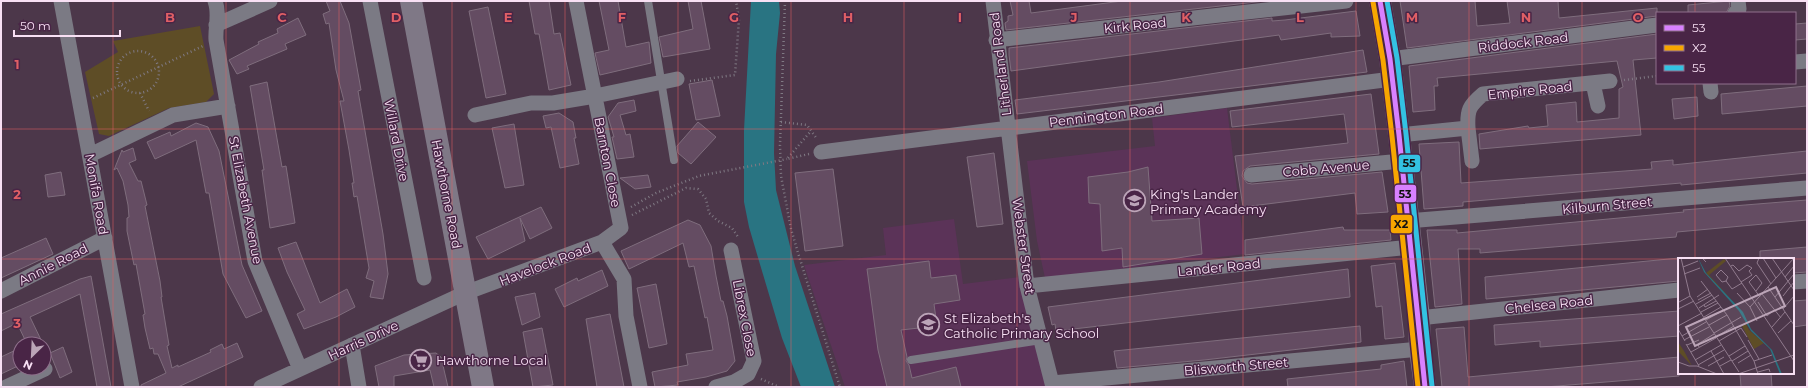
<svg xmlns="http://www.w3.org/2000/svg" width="1808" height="388" viewBox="0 0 1808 388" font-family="Montserrat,sans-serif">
<rect width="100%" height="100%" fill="#4c374a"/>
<path fill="#5b3358" d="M 1227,108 L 1245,254 L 1045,278 L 1037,241 L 1027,161 L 1155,146 L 1152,118 Z
M 954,219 L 963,284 L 1021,277 L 1048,387 L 845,387 L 804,265 L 886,255 L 883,228 Z"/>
<path fill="#5e4d26" d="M 200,26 L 214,94 L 206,102 L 169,108 L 109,136 L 99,134 L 85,72 L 118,52 L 113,41 Z"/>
<path fill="#297482" d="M 751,1 L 779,1 L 780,13 L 776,54 L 774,153 L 776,190 L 795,266 L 835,387 L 801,387 L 782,338 L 759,261 L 749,227 L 744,202 L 744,130 Z"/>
<path fill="#644c62" stroke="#7f6d7d" d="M 326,1 L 340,1 L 349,23 L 361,90 L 358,91 L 383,234 L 388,274 L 383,299 L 370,297 L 374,281 L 366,278 L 369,268 L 357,196 L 354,197 L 352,183 L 354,183 L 349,150 L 340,101 L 344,101 L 336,70 L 329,23 L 326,24 L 323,14 L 330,11 Z
M 529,1 L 549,1 L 554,34 L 560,33 L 571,85 L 549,90 L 539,34 L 535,34 Z
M 599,1 L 618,1 L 626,47 L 649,42 L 651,63 L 600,75 L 595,53 L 609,50 Z
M 688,1 L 701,1 L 710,49 L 663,57 L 659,37 L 693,29 Z
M 1010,1 L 1029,1 L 1031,13 L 1122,1 L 1265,1 L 1006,30 L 1005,23 L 1008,21 L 1008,16 L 1013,15 Z
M 1400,1 L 1475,1 L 1477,26 L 1510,23 L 1507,1 L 1558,1 L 1559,18 L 1657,8 L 1657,16 L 1407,48 Z
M 1729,1 L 1730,6 L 1726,13 L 1688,13 L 1688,5 Z
M 488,7 L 506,94 L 486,98 L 469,11 Z
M 1356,11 L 1360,36 L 1331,37 L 1331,33 L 1281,40 L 1279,35 L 1011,71 L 1009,55 L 1009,48 L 1272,18 L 1272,21 L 1285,20 Z
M 298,18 L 306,35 L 285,44 L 287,49 L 247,66 L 249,69 L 237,74 L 229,60 L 259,44 L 258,42 L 278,33 L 277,29 Z
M 1807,23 L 1807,39 L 1795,40 L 1795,24 Z
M 1657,34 L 1657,58 L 1633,60 L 1641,135 L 1480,149 L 1479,134 L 1528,126 L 1529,128 L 1548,126 L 1546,105 L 1576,102 L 1577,122 L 1619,118 L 1619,89 L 1623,87 L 1617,61 L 1437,78 L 1438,86 L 1434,86 L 1435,110 L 1413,112 L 1409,66 Z
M 1363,50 L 1367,72 L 1017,114 L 1015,100 L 1159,82 Z
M 712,80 L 720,116 L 696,120 L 689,84 Z
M 267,82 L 282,167 L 286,166 L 295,223 L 270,228 L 262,170 L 264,170 L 250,86 Z
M 1807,86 L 1807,106 L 1722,114 L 1721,94 Z
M 1371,94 L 1379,154 L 1250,166 L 1243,171 L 1242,176 L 1247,183 L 1252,184 L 1382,172 L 1388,212 L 1357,214 L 1355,193 L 1243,207 L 1235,156 L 1348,143 L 1344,114 L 1232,127 L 1230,111 Z
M 1697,97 L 1698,116 L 1674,119 L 1672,99 Z
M 634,100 L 636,111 L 620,115 L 626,135 L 630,134 L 634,157 L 617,159 L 612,137 L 614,137 L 608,117 L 618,103 Z
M 559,113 L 573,122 L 576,138 L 574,138 L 579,164 L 560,168 L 551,127 L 546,128 L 543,116 Z
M 698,122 L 716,137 L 691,164 L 678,153 L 677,146 Z
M 196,123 L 208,127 L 219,151 L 242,265 L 262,311 L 246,318 L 223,274 L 209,193 L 206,193 L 196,140 L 155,159 L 147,142 L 170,132 L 171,136 Z
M 514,124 L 524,185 L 505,188 L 492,128 Z
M 1459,142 L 1461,183 L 1652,169 L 1651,162 L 1673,160 L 1673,165 L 1807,151 L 1807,173 L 1681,185 L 1681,183 L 1463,202 L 1463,206 L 1424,209 L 1419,144 Z
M 133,148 L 136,160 L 129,163 L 138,181 L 141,181 L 147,205 L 145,206 L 160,281 L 162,297 L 161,297 L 169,345 L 167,346 L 172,368 L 178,365 L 178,367 L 211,352 L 210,350 L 222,344 L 224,349 L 237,343 L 243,357 L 178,387 L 141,387 L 141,385 L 166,373 L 158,354 L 154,354 L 153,348 L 150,349 L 145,328 L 143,315 L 145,314 L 136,264 L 134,265 L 127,231 L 127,218 L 129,217 L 128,205 L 123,181 L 117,168 L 114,170 L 122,150 L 123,152 Z
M 994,153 L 1003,224 L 977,227 L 967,157 Z
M 1148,167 L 1152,221 L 1199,218 L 1202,254 L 1123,267 L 1122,248 L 1102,251 L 1100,204 L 1089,203 L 1088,177 L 1128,172 Z
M 833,169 L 843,246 L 805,251 L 795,173 Z
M 61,172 L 65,195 L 48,197 L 45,175 Z
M 648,175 L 651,187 L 635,189 L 620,178 Z
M 1807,200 L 1807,220 L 1677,232 L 1676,237 L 1480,253 L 1480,249 L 1458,249 L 1462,304 L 1435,307 L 1427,230 L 1457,230 L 1457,233 L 1684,212 L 1683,210 Z
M 541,207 L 552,228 L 530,239 L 520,218 L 525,241 L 488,259 L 476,237 Z
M 688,220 L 700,225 L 711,246 L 716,276 L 721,301 L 723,301 L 727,316 L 735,361 L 727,371 L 706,377 L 677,382 L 678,385 L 655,387 L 652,372 L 688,365 L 686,354 L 713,350 L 707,317 L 705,318 L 694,266 L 689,267 L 683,243 L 629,269 L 621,251 Z
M 1343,227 L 1344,230 L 1390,230 L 1391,240 L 1245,255 L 1245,240 Z
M 46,238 L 53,254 L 1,278 L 1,258 Z
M 296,242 L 320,303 L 347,289 L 355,307 L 336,317 L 304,329 L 297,314 L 305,310 L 287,272 L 278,248 Z
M 1807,247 L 1807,272 L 1793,273 L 1793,259 L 1760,259 L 1760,251 Z
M 1679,258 L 1679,281 L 1486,299 L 1485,277 Z
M 929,261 L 931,278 L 956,275 L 960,300 L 934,304 L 937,326 L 901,330 L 907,357 L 906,361 L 909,365 L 912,378 L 956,367 L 961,387 L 887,387 L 878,350 L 867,269 Z
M 1395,263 L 1404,337 L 1385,339 L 1382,306 L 1376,307 L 1371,266 Z
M 1348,269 L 1350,297 L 1056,331 L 1055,324 L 1052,325 L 1048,307 Z
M 602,270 L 608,286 L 564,307 L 555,289 L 577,278 L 578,281 Z
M 91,276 L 111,387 L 97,387 L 80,294 L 30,317 L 43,344 L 27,344 L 17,323 L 1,331 L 1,314 L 80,279 Z
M 656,284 L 667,344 L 649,348 L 637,288 Z
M 535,293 L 540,317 L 522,325 L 515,297 Z
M 1807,300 L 1807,325 L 1793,327 L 1793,301 Z
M 1679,311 L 1679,336 L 1540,347 L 1540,341 L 1495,345 L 1494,325 Z
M 610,314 L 624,387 L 597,387 L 586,319 Z
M 1360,326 L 1361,342 L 1204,360 L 1117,368 L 1114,351 Z
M 1464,327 L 1468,377 L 1679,357 L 1679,376 L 1545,387 L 1442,387 L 1436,329 Z
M 542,328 L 553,385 L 533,387 L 523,332 Z
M 63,347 L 72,372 L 60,378 L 50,353 Z
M 20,348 L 20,365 L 1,374 L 1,357 Z
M 436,353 L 441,357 L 448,387 L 434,387 L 430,370 L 394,376 L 394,387 L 379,387 L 375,366 L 404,355 Z
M 1404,361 L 1407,387 L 1288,387 L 1287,379 L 1381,369 L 1381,365 Z
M 1745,373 L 1771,373 L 1772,387 L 1741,387 L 1740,374 Z"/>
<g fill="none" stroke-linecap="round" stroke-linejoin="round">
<path stroke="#7f7983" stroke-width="2.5" stroke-dasharray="1 3" stroke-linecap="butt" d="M 785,1 L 780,145 L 781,176 L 791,229 L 799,256 L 840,387
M117 72a21 21 0 1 1 42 0a21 21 0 1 1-42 0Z
M 1624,80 L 1657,76
M 690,81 L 735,75 L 739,19 L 736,1
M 140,93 L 149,111
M 93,98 L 203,46
M 781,122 L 807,125 L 817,139
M 809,154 L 787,159 L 811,131
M 631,207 L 656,193 L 699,176 L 787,159
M 632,215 L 686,188 L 698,189 L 706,199 L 709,213 L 718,221 L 732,228 L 738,237
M 761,379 L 779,387"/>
<path stroke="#7b7a84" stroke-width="8" d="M 648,1 L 674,160
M 911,360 L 1041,340"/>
<path stroke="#7b7a84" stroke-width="15" d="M 61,1 L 132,387
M 215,1 C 220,14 215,27 216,40 L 255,261 L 300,369
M 370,1 L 424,278
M 993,1 L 1027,286 L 1053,387
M 1735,13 L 1739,9 L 1738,1
M 216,25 L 270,1
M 996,40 L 1346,1
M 1390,59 L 1657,25
M 1795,62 L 1807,61
M 1593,83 L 1598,106
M 1710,83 L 1711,92
M 475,115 L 531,103 L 553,103 L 595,96 L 677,79
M 1468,128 L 1472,161
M 1399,135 L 1468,128 C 1467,110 1469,106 1483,94 L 1610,81
M 821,152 L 1392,79
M 90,155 L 173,115 L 228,106
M 1251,175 L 1402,161
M 1407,221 L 1807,188
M 602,242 L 624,279 L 626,316 L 640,387
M 1793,282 L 1807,281
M 1027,286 L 1411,247
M 1,291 L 105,238
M 1419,318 L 1679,290
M 352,345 L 359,387
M 1052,383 L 1420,349
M 6,387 L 45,369
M 261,387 L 465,293 L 602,242 L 621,228 L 576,1
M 716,387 L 734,382 L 748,374 L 754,361 L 731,250"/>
<path stroke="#7f7886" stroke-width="22" d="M 411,1 L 483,387
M 1380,1 L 1390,59 L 1399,135 L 1419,318 L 1420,349 L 1425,387"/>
<defs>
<path id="bus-1" d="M 1380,1 L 1390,59 L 1399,135 L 1425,387"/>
<path id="bus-2" d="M 1373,2 L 1383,60 L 1392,136 L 1418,387"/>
<path id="bus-3" d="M 1387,1 L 1397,58 L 1406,134 L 1432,386"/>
</defs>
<use href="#bus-1" stroke="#492546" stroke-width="8"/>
<use href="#bus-2" stroke="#492546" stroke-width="8"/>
<use href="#bus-3" stroke="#492546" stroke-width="8"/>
<use href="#bus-1" stroke="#d880ff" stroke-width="5"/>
<use href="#bus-2" stroke="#f7a600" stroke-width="5"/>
<use href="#bus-3" stroke="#33c2e2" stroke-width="5"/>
</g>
<path fill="none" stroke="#e05f65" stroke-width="1" stroke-opacity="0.55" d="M 113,1 L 113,387M 226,1 L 226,387M 339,1 L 339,387M 452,1 L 452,387M 565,1 L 565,387M 678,1 L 678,387M 791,1 L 791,387M 904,1 L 904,387M 1017,1 L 1017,387M 1130,1 L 1130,387M 1243,1 L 1243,387M 1356,1 L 1356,387M 1469,1 L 1469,387M 1582,1 L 1582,387M 1695,1 L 1695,13M 1695,83 L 1695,259M 1,129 L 1807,129M 1,259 L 1807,259M 1695,373 L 1695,387"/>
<defs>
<symbol id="school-ring" viewBox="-11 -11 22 22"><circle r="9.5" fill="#492546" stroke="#bca5b8" stroke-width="1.5"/><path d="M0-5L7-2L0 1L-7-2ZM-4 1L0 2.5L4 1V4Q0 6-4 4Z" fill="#bca5b8"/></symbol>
<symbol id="supermarket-ring" viewBox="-11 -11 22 22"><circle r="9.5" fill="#492546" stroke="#bca5b8" stroke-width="1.5"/><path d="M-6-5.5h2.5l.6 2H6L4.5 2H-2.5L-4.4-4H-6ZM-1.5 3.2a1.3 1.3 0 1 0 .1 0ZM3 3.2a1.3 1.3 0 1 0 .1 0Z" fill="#bca5b8"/></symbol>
</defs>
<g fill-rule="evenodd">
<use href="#school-ring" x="1122" y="188" width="25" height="25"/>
<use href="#school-ring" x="916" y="312" width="25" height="25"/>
<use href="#supermarket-ring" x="408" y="348" width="25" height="25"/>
</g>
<g text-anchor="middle" stroke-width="3" stroke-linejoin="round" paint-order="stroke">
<g font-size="13" fill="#f8e0f4" stroke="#492546">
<text transform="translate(1135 25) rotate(-6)" y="5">Kirk Road</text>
<text transform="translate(1523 42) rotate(-7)" y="5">Riddock Road</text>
<text transform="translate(1000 64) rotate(-97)" y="5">Litherland Road</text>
<text transform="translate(1530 90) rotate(-6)" y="5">Empire Road</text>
<text transform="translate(1106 115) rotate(-7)" y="5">Pennington Road</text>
<text transform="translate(397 140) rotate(79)" y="5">Willard Drive</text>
<text transform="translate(608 162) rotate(79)" y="5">Barnton Close</text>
<text transform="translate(1326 168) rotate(-5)" y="5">Cobb Avenue</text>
<text transform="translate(97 194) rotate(80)" y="5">Monifa Road</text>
<text transform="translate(447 194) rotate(79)" y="5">Hawthorne Road</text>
<text transform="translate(246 200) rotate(79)" y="5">St Elizabeth Avenue</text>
<text transform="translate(1607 205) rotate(-5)" y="5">Kilburn Street</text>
<text transform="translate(1024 246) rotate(82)" y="5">Webster Street</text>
<text transform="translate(53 264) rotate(-27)" y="5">Annie Road</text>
<text transform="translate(545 264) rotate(-21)" y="5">Havelock Road</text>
<text transform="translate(1219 267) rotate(-6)" y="5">Lander Road</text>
<text transform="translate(1549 304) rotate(-6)" y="5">Chelsea Road</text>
<text transform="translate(745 318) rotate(79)" y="5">Librex Close</text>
<text transform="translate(363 340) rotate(-25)" y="5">Harris Drive</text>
<text transform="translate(1236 366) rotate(-5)" y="5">Blisworth Street</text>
</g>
<g font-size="13" fill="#f8e0f4" stroke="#492546" text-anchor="start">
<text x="1150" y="199">King's Lander<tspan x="1150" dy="15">Primary Academy</tspan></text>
<text x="944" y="323">St Elizabeth's<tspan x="944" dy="15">Catholic Primary School</tspan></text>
<text x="436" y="365">Hawthorne Local</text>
</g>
</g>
<g transform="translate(1678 258)">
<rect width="116" height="116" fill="#4c374a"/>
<path d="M 46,1 L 48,3 L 31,17 L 56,44 L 28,15 ZM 68,66 L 71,72 L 86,85 L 76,91 L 64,68 ZM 0,84 L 6,93 L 14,108 L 0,93 Z" fill="#5e4d26"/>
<path d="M 20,0 L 28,15 L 65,54 L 73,71 L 94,92 L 104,116 L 102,116 L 92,91 L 73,73 L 61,53 L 26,14 Z" fill="#297482"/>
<path fill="none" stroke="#917b8e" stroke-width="1" d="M 3,0 L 12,38 L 61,114M 47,0 L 116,103M 81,0 L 79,5 L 93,26M 85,0 L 98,20M 94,0 L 116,32M 28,4 L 25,1 L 33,0M 53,8 L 55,7 L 61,13 L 69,7 L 74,10 L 71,13 L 74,17 L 63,24M 5,9 L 20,3M 6,16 L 22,10M 107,19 L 116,8M 23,23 L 49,57 L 76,103 L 80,116M 48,23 L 44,24 L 38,17 L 43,12 L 50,19 L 48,23 L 54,31 L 64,25M 90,29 L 116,67M 78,33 L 84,25 L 78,17 L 71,24 L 82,39M 59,35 L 72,49M 84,36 L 103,60M 105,38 L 116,24M 19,39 L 30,31M 97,39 L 116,16M 20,42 L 33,35M 1,44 L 12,38M 80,44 L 89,58 L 96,52M 18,46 L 34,37M 26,47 L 27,49 L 38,43M 21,50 L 41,37M 0,51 L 16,43M 105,51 L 116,38M 23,54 L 40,45M 26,59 L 43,49M 28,62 L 46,52M 79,63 L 72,49 L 116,0M 13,67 L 26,60M 31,67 L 49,57M 0,68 L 24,55M 94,69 L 107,54M 0,71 L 7,83M 36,75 L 63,59M 100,75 L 113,63M 4,78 L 28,64M 38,79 L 56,68M 6,82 L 31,69M 70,82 L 81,101M 41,83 L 63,70 L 69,79M 8,86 L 21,108M 9,87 L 21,82M 21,89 L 20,86 L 36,76M 33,93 L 46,116M 13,94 L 38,80M 51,98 L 67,88M 17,102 L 43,87M 54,103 L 70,93M 76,103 L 94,97M 0,104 L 11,108 L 19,108 L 39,116M 60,105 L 73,97M 20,107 L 46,92M 30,108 L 46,99M 42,108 L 53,102M 80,114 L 91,111 L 92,114M 60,116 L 116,97"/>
<path fill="#bca5b8" fill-opacity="0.15" stroke="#bca5b8" stroke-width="2" d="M 98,29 L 107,48 L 17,88 L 8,69 Z"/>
<rect width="116" height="116" fill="none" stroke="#f8e0f4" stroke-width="2"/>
</g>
<g font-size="13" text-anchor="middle" font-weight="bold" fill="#e05f65" stroke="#492546" stroke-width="3" stroke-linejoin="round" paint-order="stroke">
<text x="170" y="22">B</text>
<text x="282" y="22">C</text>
<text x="396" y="22">D</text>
<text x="508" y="22">E</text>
<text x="622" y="22">F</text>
<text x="734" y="22">G</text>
<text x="848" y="22">H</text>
<text x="960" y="22">I</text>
<text x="1074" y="22">J</text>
<text x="1186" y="22">K</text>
<text x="1300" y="22">L</text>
<text x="1412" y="22">M</text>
<text x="1526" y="22">N</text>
<text x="1638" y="22">O</text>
<text x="17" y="69">1</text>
<text x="17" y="199">2</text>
<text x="17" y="328">3</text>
</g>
<g stroke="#492546" stroke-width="1.5">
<rect x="1398" y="154" width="23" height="19" rx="4" fill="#33c2e2"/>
<rect x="1394" y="184" width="23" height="19" rx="4" fill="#d880ff"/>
<rect x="1390" y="214" width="23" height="20" rx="4" fill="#f7a600"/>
</g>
<g font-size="11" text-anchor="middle" font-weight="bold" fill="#111">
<text x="1409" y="167">55</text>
<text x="1405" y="198">53</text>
<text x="1401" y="228">X2</text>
</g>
<rect width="1808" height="388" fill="none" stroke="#f8e0f4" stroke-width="4"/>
<rect x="1656" y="12" width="140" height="72" fill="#492546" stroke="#8f708c"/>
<rect x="1664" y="25" width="20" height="6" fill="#d880ff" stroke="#8f708c"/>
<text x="1692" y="32" font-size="12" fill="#f8e0f4">53</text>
<rect x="1664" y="45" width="20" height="6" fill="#f7a600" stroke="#8f708c"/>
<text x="1692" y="52" font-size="12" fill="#f8e0f4">X2</text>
<rect x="1664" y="65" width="20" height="6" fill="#33c2e2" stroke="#8f708c"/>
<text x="1692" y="72" font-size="12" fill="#f8e0f4">55</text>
<g transform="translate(32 356) rotate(204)"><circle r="19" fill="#492546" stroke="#8f708c"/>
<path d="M0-3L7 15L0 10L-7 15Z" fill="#bca5b8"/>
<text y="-6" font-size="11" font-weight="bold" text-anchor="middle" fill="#f8e0f4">N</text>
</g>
<path d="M14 30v6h106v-6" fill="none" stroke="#f8e0f4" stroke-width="2"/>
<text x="20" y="30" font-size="12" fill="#f8e0f4" stroke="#492546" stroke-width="3" paint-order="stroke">50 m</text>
</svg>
